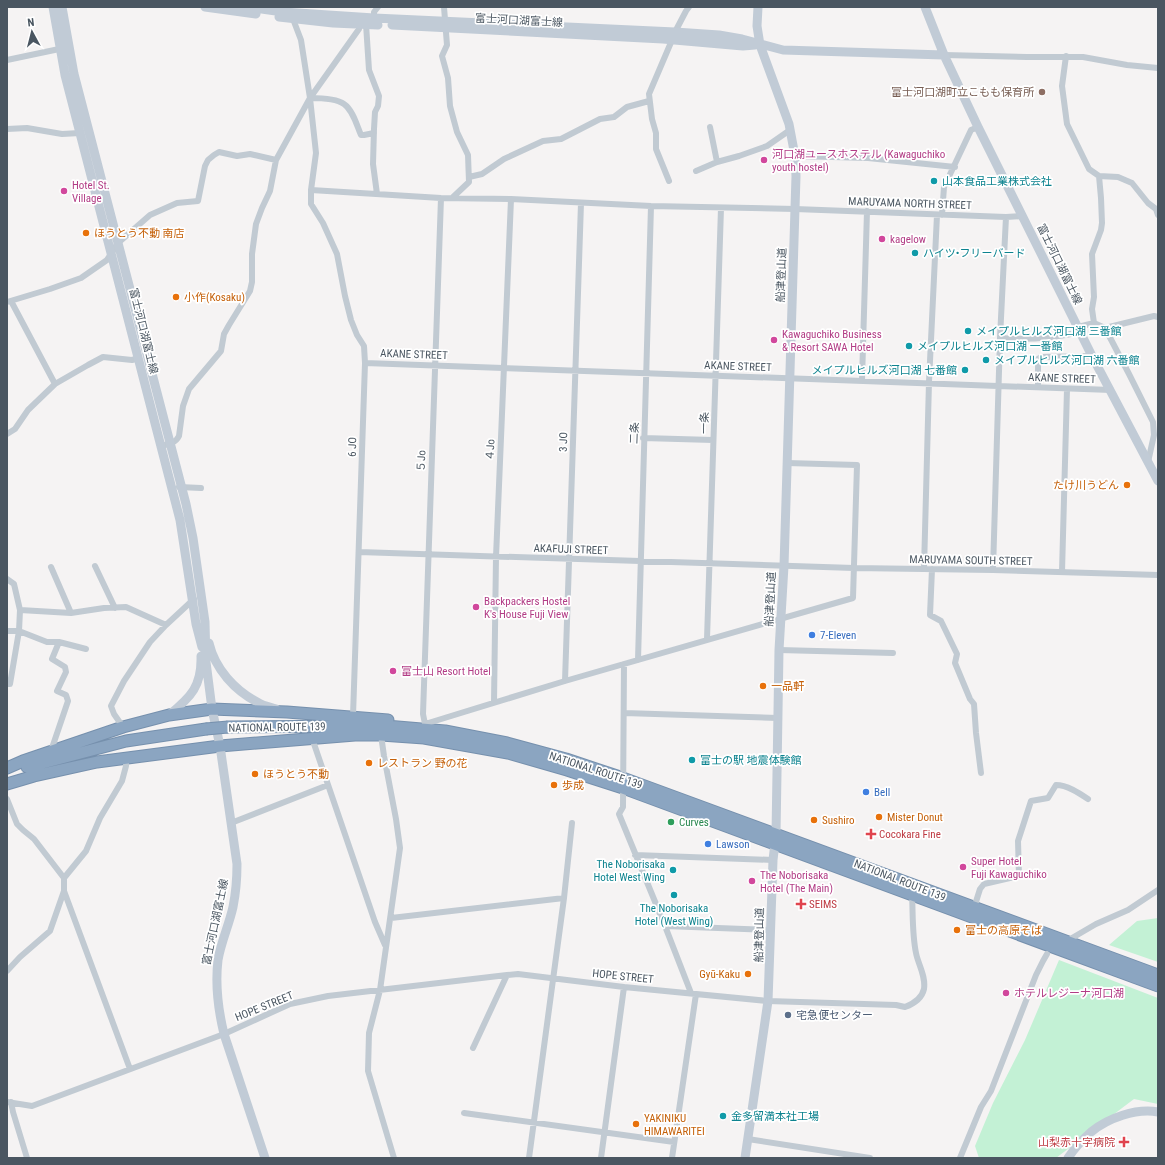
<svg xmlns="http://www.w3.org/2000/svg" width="1165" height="1165" viewBox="0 0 1165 1165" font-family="'Roboto Condensed','Noto Sans JP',sans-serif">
<rect width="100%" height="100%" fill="#f5f3f3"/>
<path fill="#c3f1d5" d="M 1158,918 L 1158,962 L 1109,945 L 1137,921 Z
M 1059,960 L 1158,998 L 1158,1104 L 1134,1099 L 1056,1158 L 979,1158 L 975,1146 L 993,1103 L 1025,1040 Z"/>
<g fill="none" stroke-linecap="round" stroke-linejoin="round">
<defs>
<path id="highway" d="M 228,727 L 386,726 L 445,731 L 507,743 L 566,759 L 623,778 L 1158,975
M 27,767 L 126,741 L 206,729
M 7,768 L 23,761 L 123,727 L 169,715 L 212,709 L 287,712 L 388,720
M 7,784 L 34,776 L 97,762 L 220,746 L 355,735 L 381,735 L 424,738 L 508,753 L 567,770 L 623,788 L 1158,986"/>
</defs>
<use href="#highway" stroke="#7690ad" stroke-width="13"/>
<path stroke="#c1cad2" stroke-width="6" d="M 282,7 L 283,12 L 293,19 L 301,40 L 310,98 L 316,153 L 311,190 L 311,204 L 323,223 L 337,254 L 345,296 L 351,320 L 357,335 L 364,346 L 365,363 L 353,716
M 444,7 L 447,45 L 442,56 L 448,78 L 450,106 L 457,132 L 468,155 L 469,182 L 452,198
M 374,18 L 374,12 L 378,7
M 366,24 L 369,70 L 379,96 L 378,106 L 375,112 L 374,129 L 373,164 L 377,194
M 675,32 L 686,11 L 689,7
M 944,55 L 1027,57 L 1083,57 L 1127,65 L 1158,68
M 1066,56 L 1062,86 L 1067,124 L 1089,169 L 1099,176 L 1101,198 L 1102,223 L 1101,230 L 1092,254 L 1094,297 L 1092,309 L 1094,323
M 7,60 L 64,48
M 310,98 C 319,98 337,99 344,104 C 353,110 357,126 361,135 L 364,135 L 374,133
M 710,127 L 717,162
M 7,129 L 27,128 L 62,134 L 80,133
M 795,156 L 868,158 L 955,167
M 696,171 L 717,162 L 739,156 L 767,146 L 790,130
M 1099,176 L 1118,177 L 1132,183 L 1148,203 L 1156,209 L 1158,215
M 469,177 L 482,174 L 504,159 L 543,141 L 561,139 L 600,119 L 614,117 L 627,107 L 649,101
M 669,181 L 656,149 L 656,133 L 652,119 L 649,94 L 672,40
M 311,190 L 441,198 L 511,199 L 651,206 L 795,209 L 1006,217 L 1023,216
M 441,198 L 423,714 L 425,724 L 565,681 L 853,598 L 857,465 L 787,463
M 942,215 L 944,187 L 971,130 L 978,127
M 11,301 L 55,384
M 7,302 L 50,289 L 81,278 L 107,260 L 118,243 L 150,215 L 177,203 L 198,201 L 205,166 L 208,160 L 214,155 L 219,152 L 237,156 L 250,154 L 276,160 L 310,98 L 359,29 L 359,24
M 1078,327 L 1094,323 L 1105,328 L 1129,374 L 1153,422 L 1154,435 L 1148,462
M 1105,328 L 1154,316 L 1158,317
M 1000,338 C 1027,340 1054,338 1081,332
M 365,363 L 1111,390
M 862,380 L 867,211
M 1038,387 L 1038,359 L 1041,357 L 1092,356
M 7,434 L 15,429 L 28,410 L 55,384 L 88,365 L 103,357 L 132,360 L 139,358
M 643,438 L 713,440
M 161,446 C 168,444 175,444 179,436 L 183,406 L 189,389 L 221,351 L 224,334 L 229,325 L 250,291 L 252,282 L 252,254 L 256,224 L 262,208 L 270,191 L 276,160
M 179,487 L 201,488
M 359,552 L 854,568 L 993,570 L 1158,575
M 95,566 L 115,608
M 51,567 L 71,613
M 924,569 L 929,382 L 937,215
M 932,569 L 930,615 L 941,621 L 957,654 L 955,663 L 970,699 L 974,704 L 976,733 L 981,773
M 993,570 L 1000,338 L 1006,217
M 1062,572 L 1067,389
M 7,579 L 14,584 L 20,610
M 7,631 L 19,631 L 47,642 L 59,642 L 86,649
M 707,639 L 721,208
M 779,650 L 893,653
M 638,660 L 651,206
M 624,664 L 623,807 L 619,814 L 665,926 L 691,993
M 565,681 L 581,203
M 7,684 L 10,684 L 19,631 L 20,610 L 71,613 L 104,608 L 126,607 L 166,625 L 194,599
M 494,702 L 496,557 L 511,199
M 624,713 L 778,718
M 123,727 L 114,714 L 111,706 L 124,681 L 150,642 L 166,625
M 381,735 L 384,756 L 396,819 L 400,848 L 380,990 L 369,1033 L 368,1071 L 394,1158
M 312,738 L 375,922 L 385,945
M 51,751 L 68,701 L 66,695 L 57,691 L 66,672 L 65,667 L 52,659 L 59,642
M 126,759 L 126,766 L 122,781 L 100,818 L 86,851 L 64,878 L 64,891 L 130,1069
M 7,799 L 17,824 L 23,830 L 34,839 L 64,878
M 231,823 L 328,785
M 635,855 L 773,860
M 974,908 L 980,889 L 984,884 L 1019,876 L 1018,841 L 1031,801 L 1048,798 L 1056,785 C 1067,785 1079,793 1088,799
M 391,918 L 564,898
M 665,926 L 771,930
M 1072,938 L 1096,924 L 1128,910 L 1158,890
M 7,971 L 20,957 L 50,931 L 64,891
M 473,1048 L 507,975
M 7,1102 L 32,1106 L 224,1034 L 290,1004 L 328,996 L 507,975 L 518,974 L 624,987 L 768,1001 L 896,1005 L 905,1007 C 913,1004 922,998 924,989 C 926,976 918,964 916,953 C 912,934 913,913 912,894
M 11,1102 L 13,1112 L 27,1158
M 464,1113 L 674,1142
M 748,1139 L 870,1158
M 529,1158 L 564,898 L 572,823
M 601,1158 L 624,987
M 672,1158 L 696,994
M 960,1158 L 981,1107 L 991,1091 L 1036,975 L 1043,961 L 1047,954"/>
<path stroke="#c1cbd6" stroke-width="9" d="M 53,7 L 65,75 L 180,520 L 196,624 L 202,647
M 62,7 L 74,74 L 186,504 L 193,538 L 205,622 L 206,662 L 212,709 L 220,746 L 237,864 C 237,878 236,892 233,907 C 229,925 221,942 218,960 C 215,985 218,1009 224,1034 L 265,1158
M 205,7 L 256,14
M 248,7 L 283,12 L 374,18 L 675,32 L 719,35 L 742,39 L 783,50 L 944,55
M 925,7 L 944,55 L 978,127 L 1092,356 L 1158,481
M 279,17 L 333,23 L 378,25
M 392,25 L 663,39 L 743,46 L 755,45
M 209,643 C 215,669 235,691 259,703 C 264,706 271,707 276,709
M 169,715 C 191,697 202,686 201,656
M 745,1158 L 768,1001 L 773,860 L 776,834 L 779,650 L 784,566 L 796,176 L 795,156 L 789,124 L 760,45 L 757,26 L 758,7
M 1068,1158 C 1074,1149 1082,1140 1091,1132 C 1108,1118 1136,1108 1158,1112"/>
<use href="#highway" stroke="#8ba5c1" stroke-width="11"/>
<defs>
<path id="highway-bridge" d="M 206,729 L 228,727"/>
</defs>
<use href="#highway-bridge" stroke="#7690ad" stroke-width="13" stroke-linecap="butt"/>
<use href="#highway-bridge" stroke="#8ba5c1" stroke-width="11"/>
</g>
<circle fill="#8d6e63" stroke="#fff" stroke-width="1.5" cx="1042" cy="92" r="4"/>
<g fill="#d1479c" stroke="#fff" stroke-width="1.5">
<circle cx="764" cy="160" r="4"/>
<circle cx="64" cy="191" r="4"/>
<circle cx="882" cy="239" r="4"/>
<circle cx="774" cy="340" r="4"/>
<circle cx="476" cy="607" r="4"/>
<circle cx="393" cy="671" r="4"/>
<circle cx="963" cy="867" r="4"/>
<circle cx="752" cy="881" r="4"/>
<circle cx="1006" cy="993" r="4"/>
</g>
<g fill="#0f9aa8" stroke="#fff" stroke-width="1.5">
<circle cx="934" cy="181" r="4"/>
<circle cx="915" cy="253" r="4"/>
<circle cx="968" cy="331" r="4"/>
<circle cx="909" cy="346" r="4"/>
<circle cx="986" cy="360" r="4"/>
<circle cx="965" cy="370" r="4"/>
<circle cx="692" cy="760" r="4"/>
<circle cx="673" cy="870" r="4"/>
<circle cx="674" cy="895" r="4"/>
<circle cx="723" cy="1116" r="4"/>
</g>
<g fill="#e8710a" stroke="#fff" stroke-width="1.5">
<circle cx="86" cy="233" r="4"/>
<circle cx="176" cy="297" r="4"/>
<circle cx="1127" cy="485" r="4"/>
<circle cx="763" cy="686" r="4"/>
<circle cx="369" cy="763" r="4"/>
<circle cx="255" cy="774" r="4"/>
<circle cx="554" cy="785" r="4"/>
<circle cx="879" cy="817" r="4"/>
<circle cx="814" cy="820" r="4"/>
<circle cx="957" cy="930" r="4"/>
<circle cx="748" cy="974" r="4"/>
<circle cx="636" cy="1124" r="4"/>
</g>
<g fill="#3f7fe0" stroke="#fff" stroke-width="1.5">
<circle cx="812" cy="635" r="4"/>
<circle cx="866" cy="792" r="4"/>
<circle cx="708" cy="844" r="4"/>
</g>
<circle fill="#2e9e5b" stroke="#fff" stroke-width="1.5" cx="671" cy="822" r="4"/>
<g fill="#e0444e" stroke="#fff" stroke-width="1.5">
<path d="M869 828h4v4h4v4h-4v4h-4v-4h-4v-4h4z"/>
<path d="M799 898h4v4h4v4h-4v4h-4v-4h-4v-4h4z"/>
<path d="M1122 1136h4v4h4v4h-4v4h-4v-4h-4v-4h4z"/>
</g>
<circle fill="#5c6f8a" stroke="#fff" stroke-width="1.5" cx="788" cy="1015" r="4"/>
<g text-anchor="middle" stroke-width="3.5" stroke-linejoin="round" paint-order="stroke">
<g font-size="11" fill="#4a5661" stroke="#fff">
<text transform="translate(519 20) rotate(3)" y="4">富士河口湖富士線</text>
<text transform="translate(910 203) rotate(2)" y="4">MARUYAMA NORTH STREET</text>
<text transform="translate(1060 264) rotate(64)" y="4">富士河口湖富士線</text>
<text transform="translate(781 275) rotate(-88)" y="4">船津登山道</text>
<text transform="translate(144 331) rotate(76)" y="4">富士河口湖富士線</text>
<text transform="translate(414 354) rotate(2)" y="4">AKANE STREET</text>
<text transform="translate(738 366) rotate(2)" y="4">AKANE STREET</text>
<text transform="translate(1062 378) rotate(2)" y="4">AKANE STREET</text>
<text transform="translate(704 423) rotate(-89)" y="4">一条</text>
<text transform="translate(634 433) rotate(-88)" y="4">二条</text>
<text transform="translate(563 442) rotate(-88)" y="4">3 JO</text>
<text transform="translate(352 447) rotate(-88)" y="4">6 JO</text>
<text transform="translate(490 450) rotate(-88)" y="4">４Jo</text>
<text transform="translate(421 461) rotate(-88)" y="4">５Jo</text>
<text transform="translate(571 549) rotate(2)" y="4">AKAFUJI STREET</text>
<text transform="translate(971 560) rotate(1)" y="4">MARUYAMA SOUTH STREET</text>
<text transform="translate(770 599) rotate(-87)" y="4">船津登山道</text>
<text transform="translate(277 727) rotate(-1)" y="4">NATIONAL ROUTE 139</text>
<text transform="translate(596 770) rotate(18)" y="4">NATIONAL ROUTE 139</text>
<text transform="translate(900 880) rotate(21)" y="4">NATIONAL ROUTE 139</text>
<text transform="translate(215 922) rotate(-78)" y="4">富士河口湖富士線</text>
<text transform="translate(759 935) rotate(-89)" y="4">船津登山道</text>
<text transform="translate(623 976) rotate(6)" y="4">HOPE STREET</text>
<text transform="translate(264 1006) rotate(-22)" y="4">HOPE STREET</text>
</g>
<g font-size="11" fill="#785e54" stroke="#fff" text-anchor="end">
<text x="1034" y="96">富士河口湖町立こもも保育所</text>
</g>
<g font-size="11" fill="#b23c85" stroke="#fff" text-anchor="start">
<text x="772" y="158">河口湖ユースホステル (Kawaguchiko<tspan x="772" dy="13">youth hostel)</tspan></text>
<text x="72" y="189">Hotel St.<tspan x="72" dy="13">Village</tspan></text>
<text x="890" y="243">kagelow</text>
<text x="782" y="338">Kawaguchiko Business<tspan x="782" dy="13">&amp; Resort SAWA Hotel</tspan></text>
<text x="484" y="605">Backpackers Hostel<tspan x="484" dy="13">K's House Fuji View</tspan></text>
<text x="401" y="675">富士山 Resort Hotel</text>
<text x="971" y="865">Super Hotel<tspan x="971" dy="13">Fuji Kawaguchiko</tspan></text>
<text x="760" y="879">The Noborisaka<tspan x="760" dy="13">Hotel (The Main)</tspan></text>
<text x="1014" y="997">ホテルレジーナ河口湖</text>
</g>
<g font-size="11" fill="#0d838f" stroke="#fff" text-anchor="start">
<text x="942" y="185">山本食品工業株式会社</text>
<text x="923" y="257">ハイツ•フリーバード</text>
<text x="976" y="335">メイプルヒルズ河口湖 三番館</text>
<text x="917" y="350">メイプルヒルズ河口湖 一番館</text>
<text x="994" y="364">メイプルヒルズ河口湖 六番館</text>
<text x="957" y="374" text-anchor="end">メイプルヒルズ河口湖 七番館</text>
<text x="700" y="764">富士の駅 地震体験館</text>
<text x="665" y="868" text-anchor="end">The Noborisaka<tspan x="665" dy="13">Hotel West Wing</tspan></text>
<text x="674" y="912" text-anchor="middle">The Noborisaka<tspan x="674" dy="13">Hotel (West Wing)</tspan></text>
<text x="731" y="1120">金多留満本社工場</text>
</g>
<g font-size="11" fill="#c56008" stroke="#fff" text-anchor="start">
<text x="94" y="237">ほうとう不動 南店</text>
<text x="184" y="301">小作(Kosaku)</text>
<text x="1119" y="489" text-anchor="end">たけ川うどん</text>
<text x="771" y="690">一品軒</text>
<text x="377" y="767">レストラン 野の花</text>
<text x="263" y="778">ほうとう不動</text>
<text x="562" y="789">歩成</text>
<text x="887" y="821">Mister Donut</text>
<text x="822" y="824">Sushiro</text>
<text x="965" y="934">富士の高原そば</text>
<text x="740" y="978" text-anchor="end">Gyū-Kaku</text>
<text x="644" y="1122">YAKINIKU<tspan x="644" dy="13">HIMAWARITEI</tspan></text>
</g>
<g font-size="11" fill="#366cbe" stroke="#fff" text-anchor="start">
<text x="820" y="639">7-Eleven</text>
<text x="874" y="796">Bell</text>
<text x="716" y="848">Lawson</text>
</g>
<g font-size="11" fill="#27864d" stroke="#fff" text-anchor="start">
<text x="679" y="826">Curves</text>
</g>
<g font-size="11" fill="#be3a42" stroke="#fff" text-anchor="start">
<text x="879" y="838">Cocokara Fine</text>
<text x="809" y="908">SEIMS</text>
<text x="1115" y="1146" text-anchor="end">山梨赤十字病院</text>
</g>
<g font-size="11" fill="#4e5e75" stroke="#fff" text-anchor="start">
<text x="796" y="1019">宅急便センター</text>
</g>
</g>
<rect width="1165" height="1165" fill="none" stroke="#4a5661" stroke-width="16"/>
<g transform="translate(32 32) rotate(353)" stroke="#ffffff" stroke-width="3" paint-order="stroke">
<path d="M0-3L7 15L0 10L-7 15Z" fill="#4a5661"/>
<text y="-6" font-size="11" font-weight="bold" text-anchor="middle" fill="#4a5661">N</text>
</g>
</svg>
